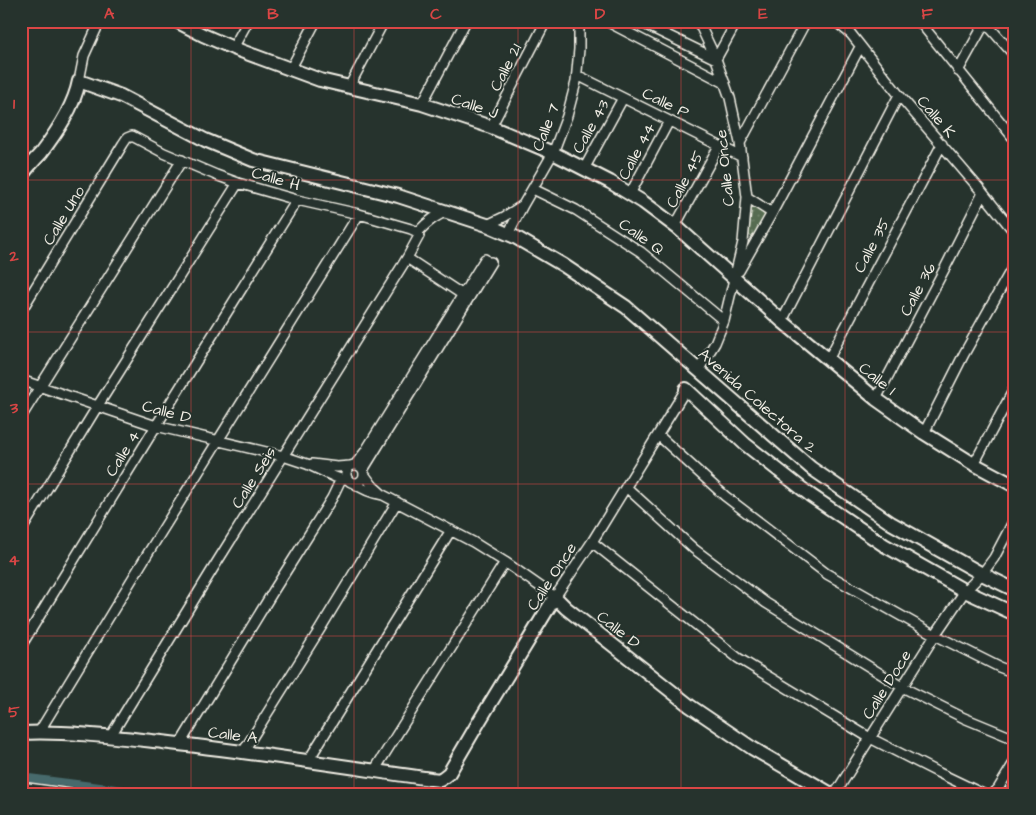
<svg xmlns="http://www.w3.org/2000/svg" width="1036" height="815" viewBox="0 0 1036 815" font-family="'Architects Daughter',sans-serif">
<defs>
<pattern id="grass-dots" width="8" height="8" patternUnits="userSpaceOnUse" patternTransform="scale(1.25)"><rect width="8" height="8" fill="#566c51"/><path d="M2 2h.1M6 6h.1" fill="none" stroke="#6f816a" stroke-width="1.8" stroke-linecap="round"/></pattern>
</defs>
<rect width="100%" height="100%" fill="#26332d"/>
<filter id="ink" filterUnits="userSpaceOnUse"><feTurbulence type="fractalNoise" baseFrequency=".02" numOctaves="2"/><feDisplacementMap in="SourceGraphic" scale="10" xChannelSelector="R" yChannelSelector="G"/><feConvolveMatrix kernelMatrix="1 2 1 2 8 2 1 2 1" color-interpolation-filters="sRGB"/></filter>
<g filter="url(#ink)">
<path fill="url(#grass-dots)" stroke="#a5ae9c" d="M 752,207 L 765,212 L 766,215 L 755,237 L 752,237 L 749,235 L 751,209 Z"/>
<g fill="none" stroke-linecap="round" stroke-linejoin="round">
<path stroke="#476a6c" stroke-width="8" d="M 21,777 L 155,794"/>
<defs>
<path id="street" d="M 606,21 L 725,83
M 638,21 L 716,59 L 737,21
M 698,21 L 716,59 L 730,98 L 740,143 L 747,197 L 743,242 L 724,321 L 715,343 L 699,369
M 835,21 L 851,34 L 899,95 L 983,193 L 1015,233
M 919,21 L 1015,140
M 985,22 L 1015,56
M 233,48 L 248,21
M 290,70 L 316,21
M 958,71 L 986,21
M 577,75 L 742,157
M 79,81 L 84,56 L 100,21
M 349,87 L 384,21
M 422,104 L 466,21
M 491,127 L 546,21
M 740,143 L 806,21
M 584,169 L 623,98
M 533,189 L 576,210 L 641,252 L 724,321
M 630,194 L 669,121
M 747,197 L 772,213
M 487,225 L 504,217 L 523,205
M 675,226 L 719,146
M 418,232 C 427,222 436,215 448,211
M 508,234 L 523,205 L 553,153 L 567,116 L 576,82 L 579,49 L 579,21
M 407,258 L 463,295
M 739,271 L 772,213 L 860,47
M 21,311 L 123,144 L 127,138 L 132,136 L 164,153 L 216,175 L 238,183 L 297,200 L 359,214 L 411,229 L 418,232
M 782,321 L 899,95
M 828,360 L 942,144
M 21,380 L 156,426 L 283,456 L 307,464 L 335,477 L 341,479 L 347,479
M 876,399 L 946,266 L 983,193
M 21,417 L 182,160
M 924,433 L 964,354 L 1015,263
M 658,435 L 725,496 L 827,574 L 935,635 L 999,667 L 1015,673
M 312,464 L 337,467 L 350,466
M 974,464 L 1015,387
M 355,465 L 365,452 L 485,259
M346 474a9 9 0 1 1 18 0a9 9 0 1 1-18 0Z
M 363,470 L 491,262
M 364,474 L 373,486 L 383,495 L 473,542 L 505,562 L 555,597 L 592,542 L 686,389
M 354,483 C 363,490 371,493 383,495
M 626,487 L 694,549 L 766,603 L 902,687 L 964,718 L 1015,739
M 21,531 L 97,407 L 238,183
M 592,542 L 738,658 L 870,738 L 937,772 L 983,794
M 21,646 L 156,426 L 297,200
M 39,732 L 145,558 L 359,214
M 110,737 L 217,562 L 407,258 L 419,236 L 418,232
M 180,744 L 274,590 L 332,498 L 341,479
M 243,752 L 320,629 L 397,502
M 308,761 L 451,530
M 374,771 L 505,562
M 21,787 L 71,794
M 835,794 L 935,635 L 965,591 L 982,574 L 994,558 L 1015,518
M 993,794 L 998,789 L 1015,761"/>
<path id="secondary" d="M 176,21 L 203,35 L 233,48 L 320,80 L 422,104 L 491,127 L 553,153 L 610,182 L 643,202 L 679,229 L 782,321 L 876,399 L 924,433 L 972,463 L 1015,486
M 21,177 C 26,168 34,161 41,153 C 57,132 74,107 79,81 L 121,96 L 205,140 L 253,160 L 398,196 L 487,225 L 515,237 L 563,265 L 626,307 L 811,468 L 891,523 L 982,574 L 1015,590
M 686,389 L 745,444 L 810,495 L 884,545 L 965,591 L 1015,614
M 21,733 C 68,731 116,737 162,742 C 252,752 341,766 431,779 L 440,780 L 449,773 L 480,720 L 555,597 L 566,608 L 690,706 L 752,748 L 831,794"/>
</defs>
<use href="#street" stroke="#f4f1e8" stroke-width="12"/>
<use href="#secondary" stroke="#f4f1e8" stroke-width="16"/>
<use href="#street" stroke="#26332d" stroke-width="9"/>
<use href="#secondary" stroke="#26332d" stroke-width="12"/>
</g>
</g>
<path fill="none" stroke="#da4645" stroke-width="1" stroke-opacity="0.55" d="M 191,21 L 191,794M 354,21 L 354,794M 518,21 L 518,794M 681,21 L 681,794M 845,21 L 845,794M 21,180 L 1015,180M 21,332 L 1015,332M 21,484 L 1015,484M 21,636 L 1015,636"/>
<g text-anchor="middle" stroke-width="4" stroke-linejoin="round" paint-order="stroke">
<g font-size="16" fill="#f4f1e8" stroke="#26332d">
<text transform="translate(505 67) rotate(-63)" y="6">Calle 21</text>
<text transform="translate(666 102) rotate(26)" y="6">Calle P</text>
<text transform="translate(475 105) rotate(19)" y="6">Calle J</text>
<text transform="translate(937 116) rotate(49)" y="6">Calle K</text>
<text transform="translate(590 126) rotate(-61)" y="6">Calle 43</text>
<text transform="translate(545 127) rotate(-69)" y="6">Calle 7</text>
<text transform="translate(636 151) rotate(-62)" y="6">Calle 44</text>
<text transform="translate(724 168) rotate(-96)" y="6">Calle Once</text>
<text transform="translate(276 178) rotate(16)" y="6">Calle H</text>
<text transform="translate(684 179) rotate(-62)" y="6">Calle 45</text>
<text transform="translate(63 215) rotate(-59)" y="6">Calle Uno</text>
<text transform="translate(642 236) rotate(35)" y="6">Calle Q</text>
<text transform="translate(871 245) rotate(-62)" y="6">Calle 35</text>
<text transform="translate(917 289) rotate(-62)" y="6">Calle 36</text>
<text transform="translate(878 378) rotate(38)" y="6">Calle I</text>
<text transform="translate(758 400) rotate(41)" y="6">Avenida Colectora 2</text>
<text transform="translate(167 411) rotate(15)" y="6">Calle D</text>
<text transform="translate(122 453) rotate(-58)" y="6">Calle 4</text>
<text transform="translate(253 477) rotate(-58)" y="6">Calle Seis</text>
<text transform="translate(551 576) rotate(-57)" y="6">Calle Once</text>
<text transform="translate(619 629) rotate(38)" y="6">Calle D</text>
<text transform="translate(886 684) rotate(-58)" y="6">Calle Doce</text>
<text transform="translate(233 734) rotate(7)" y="6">Calle A</text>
</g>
</g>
<rect width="1036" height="815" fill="none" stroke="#26332d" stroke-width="55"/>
<rect x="28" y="28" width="980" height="760" fill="none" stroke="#da4645" stroke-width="2"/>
<g font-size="16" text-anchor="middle" font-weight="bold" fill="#da4645">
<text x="109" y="19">A</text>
<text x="273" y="19">B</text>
<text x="436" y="19">C</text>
<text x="600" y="19">D</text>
<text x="763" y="19">E</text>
<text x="927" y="19">F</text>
<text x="14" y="109">1</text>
<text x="14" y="261">2</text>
<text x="14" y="413">3</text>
<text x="14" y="565">4</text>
<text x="14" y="717">5</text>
</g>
</svg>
